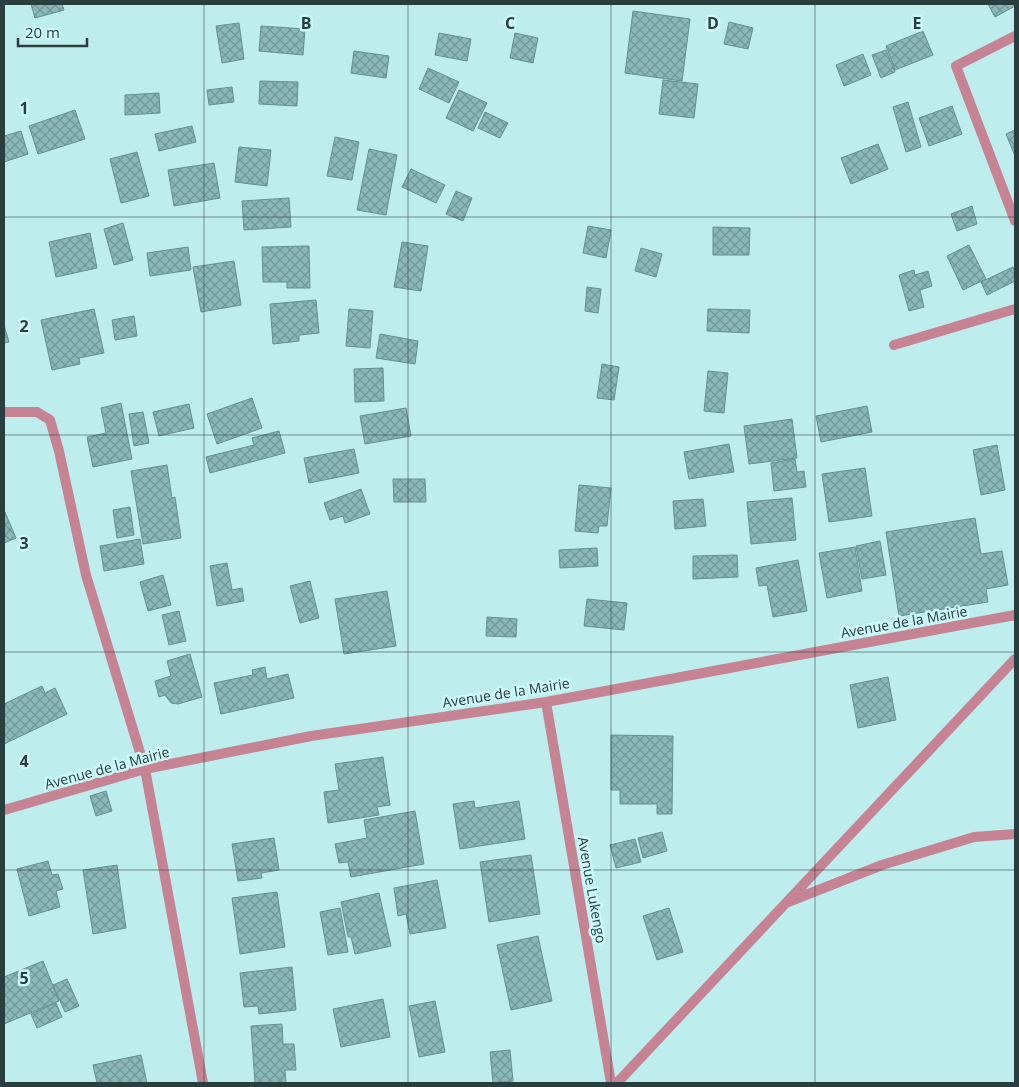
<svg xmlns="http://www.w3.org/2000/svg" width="1019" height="1087" viewBox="0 0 1019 1087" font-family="'Open Sans',sans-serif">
<defs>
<pattern id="building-cross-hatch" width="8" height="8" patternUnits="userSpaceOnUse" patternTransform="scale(1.25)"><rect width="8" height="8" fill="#8ab8b9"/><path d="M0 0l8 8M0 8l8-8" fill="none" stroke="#719798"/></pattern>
</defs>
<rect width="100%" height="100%" fill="#beedee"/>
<path fill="url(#building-cross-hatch)" stroke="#649092" d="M 31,4 L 62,4 L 64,10 L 35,18 Z
M 988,4 L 1015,4 L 1015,6 L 995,17 Z
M 633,11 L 690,19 L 682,81 L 625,73 Z
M 729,22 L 753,28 L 748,49 L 724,44 Z
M 239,23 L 244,59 L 222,63 L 216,26 Z
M 261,26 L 305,29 L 303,55 L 259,51 Z
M 923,31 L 933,55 L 895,70 L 886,46 Z
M 439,33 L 471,39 L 467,61 L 435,55 Z
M 515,33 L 538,38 L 533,63 L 510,58 Z
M 886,50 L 895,72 L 881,78 L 872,55 Z
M 354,51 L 389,56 L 386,78 L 351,73 Z
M 863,54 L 871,75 L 844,86 L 836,65 Z
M 428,68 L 459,82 L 449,103 L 419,89 Z
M 663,80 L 698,84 L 694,118 L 659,114 Z
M 260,81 L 298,82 L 297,106 L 259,104 Z
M 232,87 L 234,102 L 209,105 L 207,90 Z
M 459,90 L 487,103 L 473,131 L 446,118 Z
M 159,93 L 160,113 L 125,115 L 125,95 Z
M 908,102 L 921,147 L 906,152 L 893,107 Z
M 952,106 L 962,134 L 929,146 L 919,118 Z
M 75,110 L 85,139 L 38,154 L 29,126 Z
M 485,112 L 508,123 L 500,138 L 478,128 Z
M 192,126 L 196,142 L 159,151 L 155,134 Z
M 1015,130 L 1015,156 L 1006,134 Z
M 21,131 L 28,154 L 4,162 L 4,136 Z
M 335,137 L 359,142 L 352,180 L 327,176 Z
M 878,144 L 888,169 L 851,184 L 841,158 Z
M 239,147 L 271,150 L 267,186 L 235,182 Z
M 369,149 L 397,155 L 386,215 L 357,210 Z
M 137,152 L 149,196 L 121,203 L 110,159 Z
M 214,163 L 220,198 L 174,206 L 168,170 Z
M 411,169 L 445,185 L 436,203 L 402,187 Z
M 456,191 L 472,198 L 463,221 L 446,214 Z
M 289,198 L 291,227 L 244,230 L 242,201 Z
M 972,206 L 977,224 L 957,231 L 951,214 Z
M 123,223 L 133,260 L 114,265 L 104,229 Z
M 588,226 L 611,230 L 606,258 L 583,253 Z
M 713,227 L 750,228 L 749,255 L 713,255 Z
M 90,233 L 97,268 L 56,277 L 49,242 Z
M 402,242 L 428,246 L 421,291 L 394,287 Z
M 969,245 L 986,279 L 963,290 L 947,256 Z
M 309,246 L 310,288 L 287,288 L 287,282 L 263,282 L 262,247 Z
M 188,247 L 191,270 L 150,276 L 147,253 Z
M 641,248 L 662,254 L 656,277 L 635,271 Z
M 234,261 L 241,305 L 201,312 L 193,267 Z
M 1013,267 L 1015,272 L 1015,281 L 987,295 L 981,282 Z
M 914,270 L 915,275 L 928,271 L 932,286 L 920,290 L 924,307 L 909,311 L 899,275 Z
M 587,287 L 601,289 L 598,313 L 585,311 Z
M 316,300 L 319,333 L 299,335 L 299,341 L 273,344 L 270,304 Z
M 94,309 L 104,353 L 79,358 L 80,364 L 52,370 L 41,320 Z
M 349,309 L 373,311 L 370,348 L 346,346 Z
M 708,309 L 750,310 L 749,333 L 707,331 Z
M 134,316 L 137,336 L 115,340 L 112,320 Z
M 4,325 L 9,342 L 4,343 Z
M 380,334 L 418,341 L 415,364 L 376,358 Z
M 602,364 L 619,367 L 614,400 L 597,398 Z
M 383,368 L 384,401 L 355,402 L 354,369 Z
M 708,371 L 728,373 L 724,413 L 704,411 Z
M 252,398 L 262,428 L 217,444 L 207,414 Z
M 121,403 L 132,459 L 93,467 L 87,437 L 106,433 L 101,408 Z
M 189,404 L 194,428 L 159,436 L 153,412 Z
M 867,406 L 872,432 L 821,442 L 816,416 Z
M 406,408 L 411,436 L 365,444 L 360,416 Z
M 143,412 L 149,443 L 134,446 L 129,414 Z
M 792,419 L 797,458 L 749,464 L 744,426 Z
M 279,431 L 285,453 L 210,473 L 206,457 L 254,445 L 252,438 Z
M 729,444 L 734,472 L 689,479 L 684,452 Z
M 997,445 L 1005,490 L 981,495 L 973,450 Z
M 354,449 L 359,473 L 309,483 L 304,458 Z
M 795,459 L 797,472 L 804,471 L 806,487 L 774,491 L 771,463 Z
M 167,465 L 172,498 L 175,497 L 181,538 L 143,544 L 131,471 Z
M 865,468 L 872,516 L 829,522 L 822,474 Z
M 393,479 L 425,479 L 426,502 L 394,502 Z
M 579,485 L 611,488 L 607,526 L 599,526 L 598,533 L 575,531 Z
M 361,489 L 370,514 L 345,523 L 343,516 L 330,520 L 324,503 Z
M 792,498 L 796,540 L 751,544 L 747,502 Z
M 703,499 L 706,526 L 675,529 L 673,501 Z
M 130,507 L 134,535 L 117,538 L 113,510 Z
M 4,510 L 16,538 L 4,543 Z
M 975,518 L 981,554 L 1002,551 L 1008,585 L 986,589 L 988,602 L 899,616 L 886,532 Z
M 140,539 L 144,564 L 104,571 L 100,546 Z
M 880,541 L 886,575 L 862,579 L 856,546 Z
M 855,547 L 862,591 L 827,598 L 819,553 Z
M 597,548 L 598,566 L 560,568 L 559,550 Z
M 737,555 L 738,577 L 693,579 L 693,556 Z
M 798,560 L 807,611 L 773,617 L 767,585 L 759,586 L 756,568 Z
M 227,563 L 232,590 L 242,588 L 244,601 L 217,606 L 210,566 Z
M 163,575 L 171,605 L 148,611 L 140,582 Z
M 310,581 L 319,618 L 300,623 L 290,586 Z
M 387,591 L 396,646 L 344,654 L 335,599 Z
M 587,599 L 627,603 L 624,630 L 584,626 Z
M 179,611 L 186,641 L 169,645 L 162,615 Z
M 487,617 L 517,619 L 516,637 L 486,636 Z
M 190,654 L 202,697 L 178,704 L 171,703 L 165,695 L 159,697 L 155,681 L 171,676 L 167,661 Z
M 265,667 L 267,679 L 288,674 L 294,698 L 221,714 L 214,683 L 253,675 L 252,670 Z
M 888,677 L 896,720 L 858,728 L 850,685 Z
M 42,686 L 45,693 L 55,688 L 67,714 L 4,744 L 4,704 Z
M 611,735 L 673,736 L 672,814 L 657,814 L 657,804 L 620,804 L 620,790 L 611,790 Z
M 383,757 L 390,805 L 377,807 L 379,815 L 328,823 L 324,792 L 339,790 L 335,764 Z
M 106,791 L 112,811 L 96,816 L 90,796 Z
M 474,801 L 475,808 L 519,801 L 525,839 L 460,849 L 453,804 Z
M 415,811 L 424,864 L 351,877 L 348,862 L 339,863 L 335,844 L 367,838 L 364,820 Z
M 662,832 L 667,851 L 643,858 L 638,838 Z
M 274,838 L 279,870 L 261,873 L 262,878 L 238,881 L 232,844 Z
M 635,839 L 641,862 L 616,868 L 610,845 Z
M 531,855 L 540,914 L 489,922 L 480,862 Z
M 48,861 L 52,875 L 58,874 L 63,889 L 56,891 L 60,907 L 29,916 L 17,869 Z
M 117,865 L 126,928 L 93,934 L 83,870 Z
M 437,880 L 446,928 L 410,934 L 406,914 L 398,916 L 394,888 Z
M 277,892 L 285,947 L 240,954 L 232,898 Z
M 379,893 L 391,946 L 355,954 L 351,937 L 348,937 L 341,902 Z
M 340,908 L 348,952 L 328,955 L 320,912 Z
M 669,908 L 683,952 L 657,960 L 643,916 Z
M 538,936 L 552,1001 L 511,1010 L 497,945 Z
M 43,961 L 59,1001 L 4,1024 L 4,977 Z
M 292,967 L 296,1010 L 259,1014 L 258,1006 L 244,1007 L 240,973 Z
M 67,979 L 79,1006 L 65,1012 L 53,985 Z
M 383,999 L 390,1037 L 341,1047 L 333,1009 Z
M 435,1001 L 445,1052 L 419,1057 L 409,1006 Z
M 56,1003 L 62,1017 L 37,1028 L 31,1014 Z
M 282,1024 L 283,1044 L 294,1044 L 296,1070 L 285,1070 L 286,1083 L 255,1083 L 251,1026 Z
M 510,1050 L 513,1081 L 493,1083 L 490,1052 Z
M 141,1055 L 147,1083 L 97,1083 L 93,1065 Z"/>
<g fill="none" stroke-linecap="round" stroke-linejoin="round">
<path stroke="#c68394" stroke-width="10" d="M 1015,36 L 956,66 L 1015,221
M 894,345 L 1015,309
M 4,412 L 37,412 L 50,420 L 59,451 L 86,575 L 145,769 L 203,1083
M 546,702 L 611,1083
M 4,810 L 145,769 L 311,736 L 546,702 L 1015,615
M 788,902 L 882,865 L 974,837 L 1015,834
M 617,1083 L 1015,659"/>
</g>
<path fill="none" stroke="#2b3e3f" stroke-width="1" stroke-opacity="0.55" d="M 204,4 L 204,1083M 408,4 L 408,1083M 611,4 L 611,1083M 815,4 L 815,1083M 4,217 L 1015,217M 4,435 L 1015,435M 4,652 L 1015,652M 4,870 L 1015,870"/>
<g text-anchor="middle" stroke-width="5" stroke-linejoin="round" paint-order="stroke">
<g font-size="14" fill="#2b3e3f" stroke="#cbfafb">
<text transform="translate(904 622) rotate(-10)" y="5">Avenue de la Mairie</text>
<text transform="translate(506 693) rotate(-9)" y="5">Avenue de la Mairie</text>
<text transform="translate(107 768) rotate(-15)" y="5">Avenue de la Mairie</text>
<text transform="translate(592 890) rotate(80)" y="5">Avenue Lukengo</text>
</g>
</g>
<g font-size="16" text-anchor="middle" font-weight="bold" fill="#2b3e3f" stroke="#cbfafb" stroke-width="5" stroke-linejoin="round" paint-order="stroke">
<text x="306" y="29">B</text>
<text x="510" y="29">C</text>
<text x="713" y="29">D</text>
<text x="917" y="29">E</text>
<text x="24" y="114">1</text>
<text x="24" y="332">2</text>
<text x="24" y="549">3</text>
<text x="24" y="767">4</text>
<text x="24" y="984">5</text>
</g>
<rect width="1019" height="1087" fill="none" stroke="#2b3e3f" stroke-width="10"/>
<path d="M18 38v8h69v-8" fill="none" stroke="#2b3e3f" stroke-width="2.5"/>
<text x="25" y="38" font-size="15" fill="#2b3e3f" stroke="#cbfafb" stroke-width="4" paint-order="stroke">20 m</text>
</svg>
